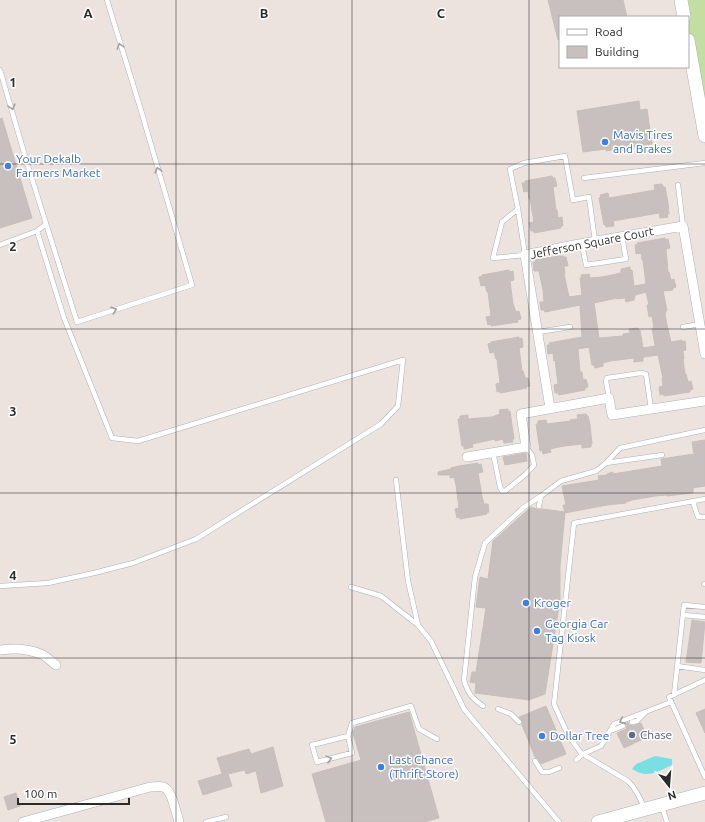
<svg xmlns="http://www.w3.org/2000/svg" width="705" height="822" viewBox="0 0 705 822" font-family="Ubuntu,sans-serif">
<rect width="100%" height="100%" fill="#ece3df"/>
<path fill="#c2dea0" d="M 678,0 L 705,0 L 705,145 L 688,56 L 688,17 Z"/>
<path fill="#7adfe5" d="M 655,756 L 672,759 L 672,765 C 657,772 647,779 632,769 L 636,764 Z"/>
<path fill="#c7c0be" stroke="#c7bfb8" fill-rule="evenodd" d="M 548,0 L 623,0 L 627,17 L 560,17 L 560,40 L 558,40 Z
M 639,101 L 640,110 L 647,109 L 652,144 L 606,151 L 606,149 L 583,152 L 577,111 Z
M 2,118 L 32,218 L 0,228 L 0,119 Z
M 552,176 L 553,178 L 555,178 L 557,186 L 553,187 L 556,210 L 557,210 L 558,218 L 562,217 L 563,226 L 560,226 L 561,228 L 534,233 L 534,231 L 531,231 L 529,223 L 534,222 L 530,199 L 529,199 L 528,191 L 524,192 L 522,183 L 525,183 L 525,181 Z
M 662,184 L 663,187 L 665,187 L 668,203 L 669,214 L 667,214 L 668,217 L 660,218 L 659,213 L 613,221 L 614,226 L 606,227 L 605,224 L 604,225 L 599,198 L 601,197 L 600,195 L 608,193 L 609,198 L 655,190 L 654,185 Z
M 665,238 L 665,240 L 668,239 L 670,248 L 666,249 L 668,272 L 669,272 L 671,280 L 674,279 L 676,287 L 673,288 L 673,290 L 663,291 L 667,310 L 666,311 L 665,314 L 667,325 L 671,342 L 682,340 L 682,342 L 685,341 L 686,350 L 683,351 L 684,359 L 683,359 L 685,374 L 686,374 L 688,382 L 691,381 L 693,389 L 690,390 L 690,392 L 683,393 L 664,396 L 663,394 L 660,395 L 659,387 L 663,386 L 662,378 L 663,378 L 658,355 L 644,357 L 643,358 L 643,361 L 634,362 L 634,358 L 610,361 L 603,363 L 603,366 L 595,368 L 594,365 L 592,365 L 589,347 L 578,349 L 580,372 L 582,372 L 583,380 L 586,379 L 588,387 L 585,388 L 585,390 L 569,393 L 559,395 L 558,393 L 555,393 L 554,385 L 558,384 L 555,360 L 554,361 L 553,353 L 548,354 L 547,345 L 550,345 L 549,343 L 582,337 L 580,305 L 545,312 L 544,310 L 541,310 L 540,302 L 544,302 L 543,290 L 539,271 L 534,271 L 533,262 L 536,262 L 535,260 L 558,256 L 563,256 L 563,257 L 566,257 L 568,266 L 564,266 L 565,274 L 564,274 L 569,297 L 582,295 L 580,278 L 582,278 L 581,275 L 589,274 L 590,278 L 602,277 L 621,273 L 621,269 L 630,267 L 630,270 L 632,270 L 634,286 L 646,284 L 643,260 L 642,260 L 641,253 L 636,254 L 635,245 L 638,244 L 637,243 ZM 646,292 L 649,305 L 647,305 L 649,317 L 652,316 L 654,328 L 652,328 L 655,345 L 655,346 L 643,348 L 640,330 L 639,331 L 638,328 L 629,329 L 630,333 L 623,334 L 623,336 L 599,338 L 594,303 L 617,298 L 617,299 L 625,298 L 626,302 L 634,300 L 635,295 Z
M 509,270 L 510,272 L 513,271 L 514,280 L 510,281 L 513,304 L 516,312 L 519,311 L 521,319 L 517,320 L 518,322 L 491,326 L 491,324 L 488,325 L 486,317 L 491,316 L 488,292 L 487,292 L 485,285 L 481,286 L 479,277 L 482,276 L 482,275 Z
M 519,337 L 519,339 L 522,338 L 523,347 L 519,348 L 522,371 L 523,371 L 525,378 L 528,378 L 530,386 L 526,387 L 527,388 L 500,393 L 500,391 L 497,392 L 496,384 L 500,383 L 497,359 L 496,359 L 494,352 L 490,353 L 488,344 L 491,343 L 491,342 Z
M 508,409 L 508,412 L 510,411 L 514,439 L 512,439 L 513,442 L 504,443 L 503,439 L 495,441 L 495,439 L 472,444 L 473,447 L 464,449 L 464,446 L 462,446 L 458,419 L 460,419 L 460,416 L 468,415 L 468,419 L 492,417 L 500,414 L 499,410 Z
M 586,414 L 587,416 L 588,416 L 590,425 L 592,444 L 591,444 L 591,447 L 582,448 L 582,444 L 564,446 L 550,449 L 551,452 L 543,454 L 542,450 L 540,451 L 539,444 L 536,424 L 538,424 L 538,421 L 546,420 L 547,424 L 571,421 L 570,420 L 578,419 L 577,415 Z
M 705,440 L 705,486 L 693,488 L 693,493 L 667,496 L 666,495 L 655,496 L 632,500 L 626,502 L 626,503 L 607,505 L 565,513 L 563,505 L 566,505 L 562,486 L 599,480 L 598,476 L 607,475 L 607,474 L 613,472 L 613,474 L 662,466 L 661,459 L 694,454 L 692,442 Z
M 526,453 L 527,461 L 505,465 L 503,457 Z
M 478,463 L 478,465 L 481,464 L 483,472 L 478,473 L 482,496 L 484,504 L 488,504 L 489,512 L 487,512 L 487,514 L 460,519 L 459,517 L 457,518 L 455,509 L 459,508 L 456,485 L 454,477 L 450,478 L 450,475 L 438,475 L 438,472 L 451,469 L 451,468 L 459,466 Z
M 531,507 L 539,510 L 542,509 L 565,512 L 560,566 L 560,600 L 545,694 L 529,700 L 475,693 L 476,683 L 470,682 L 472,672 L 476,672 L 486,608 L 476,607 L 480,577 L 488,579 L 493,541 Z
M 692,620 L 705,622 L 701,663 L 686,662 Z
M 546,706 L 566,754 L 541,764 L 538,759 L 535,757 L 522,725 L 522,721 L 519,717 Z
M 705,709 L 705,733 L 696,713 Z
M 409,712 L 439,818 L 424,822 L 326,822 L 312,774 L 361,760 L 353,733 L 355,727 Z
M 628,722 L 629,725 L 633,726 L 641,723 L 647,737 L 624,748 L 617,733 L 626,729 L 627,726 L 626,724 Z
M 273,747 L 283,786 L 261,793 L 256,771 L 246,774 L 245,770 L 228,774 L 232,786 L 203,795 L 198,781 L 222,774 L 217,758 L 249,749 L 251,754 Z
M 16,793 L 20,806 L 8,810 L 4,797 Z"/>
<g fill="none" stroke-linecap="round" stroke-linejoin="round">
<defs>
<path id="service" d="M 0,70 L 27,163 L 77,322 L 192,285 L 140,107 L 107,0
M 584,178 L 705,163
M 678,185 L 683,226
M 518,209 L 502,222 L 493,258 L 525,255 L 518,209 L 510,169 L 524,163 L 565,156 L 573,200 L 589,197 L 595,241
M 582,244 L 586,265 L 626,259 L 622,236
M 0,245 L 37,231 L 46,224
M 683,327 L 700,324
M 538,332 L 570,327
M 609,398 L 606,381 L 607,378 L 641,373 L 646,374 L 651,409
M 493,452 L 500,487 L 502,491 L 505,491 L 526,474 L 534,465 L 532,455 L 526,447
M 606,463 L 662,455
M 396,480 L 408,581 L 418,625
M 693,502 L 698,517 L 705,517
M 539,506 L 541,496 L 561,481 L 596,471 L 606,463 L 620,448 L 705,430
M 704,584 L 705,584
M 0,586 L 48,583 L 94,573 L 133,563 L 196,539 L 381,424 L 398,406 L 403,360 L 138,441 L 112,438 L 64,318 L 37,231
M 351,587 L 381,596 L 418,625 L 431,641 L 464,709 L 559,822
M 683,615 L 705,617
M 677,666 L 705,670
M 705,680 L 669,697 L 705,777
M 674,695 L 684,605 L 705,607
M 483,706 C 472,698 468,694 464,680 L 475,577 L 485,543 L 524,507 L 541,496
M 498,709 L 511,714 L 519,722
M 632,722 L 637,721 L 645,713
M 610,731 L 623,726
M 348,736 L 312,745 L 317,762 L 352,753 L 348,736 L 352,723 L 411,706 L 419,729 L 437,739
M 576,760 L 583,754 L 601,746 L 614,724 L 671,702
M 535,761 L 542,772 L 549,772 L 559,768
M 662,807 L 667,822
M 644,808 C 640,797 636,789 628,781 L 581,753 L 568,735 L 554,704 L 574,523 L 705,499
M 206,822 L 226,817"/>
<path id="minor" d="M 550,408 L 525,255 L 574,245 L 683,226 L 705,354
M 467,457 L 526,447 L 521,414 L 609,398 L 612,415 L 705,401
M 0,650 C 14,648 31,649 43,655 C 48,658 52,662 56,665
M 23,822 L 150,787 C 154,787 159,786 163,787 C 172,789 176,813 179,822"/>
<path id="secondary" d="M 681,0 L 684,17
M 688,40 L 705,136
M 598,822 L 705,793"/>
</defs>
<use href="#service" stroke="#abb0b6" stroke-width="5.5"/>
<use href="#minor" stroke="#abb0b6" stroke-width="10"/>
<use href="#secondary" stroke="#abb0b6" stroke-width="14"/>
<use href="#service" stroke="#fff" stroke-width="4.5"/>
<use href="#minor" stroke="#fff" stroke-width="9"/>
<use href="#secondary" stroke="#fff" stroke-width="13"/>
</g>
<defs><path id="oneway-chevron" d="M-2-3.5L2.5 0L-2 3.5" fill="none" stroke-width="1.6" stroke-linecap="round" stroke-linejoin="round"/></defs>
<g stroke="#a0a0a0">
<use href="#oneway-chevron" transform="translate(120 46) rotate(-107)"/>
<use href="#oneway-chevron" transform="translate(12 107) rotate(74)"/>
<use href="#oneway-chevron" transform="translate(158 170) rotate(-105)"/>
<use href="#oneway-chevron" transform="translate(114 310) rotate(-18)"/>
<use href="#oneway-chevron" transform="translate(622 721) rotate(156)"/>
<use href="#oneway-chevron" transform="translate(329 759) rotate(-15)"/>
</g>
<path fill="none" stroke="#2b2b2b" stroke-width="1" stroke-opacity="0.55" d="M 176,0 L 176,822M 352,0 L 352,822M 529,0 L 529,822M 0,164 L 705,164M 0,329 L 705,329M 0,493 L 705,493M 0,658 L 705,658"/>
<g fill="#3f7fe0" stroke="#fff" stroke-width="1.5">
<circle cx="605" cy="142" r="4"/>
<circle cx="8" cy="166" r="4"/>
<circle cx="526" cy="603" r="4"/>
<circle cx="537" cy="631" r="4"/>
<circle cx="542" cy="736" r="4"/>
<circle cx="381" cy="767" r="4"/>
</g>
<circle fill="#5c6f8a" stroke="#fff" stroke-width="1.5" cx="632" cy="735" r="4"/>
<g text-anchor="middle" stroke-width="3" stroke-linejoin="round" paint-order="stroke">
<g font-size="12" fill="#366cbe" stroke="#fff" text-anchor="start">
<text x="613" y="139">Mavis Tires<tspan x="613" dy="14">and Brakes</tspan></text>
<text x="16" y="163">Your Dekalb<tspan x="16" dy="14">Farmers Market</tspan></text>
<text x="534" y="607">Kroger</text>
<text x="545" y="628">Georgia Car<tspan x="545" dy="14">Tag Kiosk</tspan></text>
<text x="550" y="740">Dollar Tree</text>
<text x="389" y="764">Last Chance<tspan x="389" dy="14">(Thrift Store)</tspan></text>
</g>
<g font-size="12" fill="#2b2b2b" stroke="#fff">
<text transform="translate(592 243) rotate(-11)" y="4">Jefferson Square Court</text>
</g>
<g font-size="12" fill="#4e5e75" stroke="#fff" text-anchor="start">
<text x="640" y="739">Chase</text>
</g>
</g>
<g font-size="13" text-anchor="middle" font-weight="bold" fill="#2b2b2b" stroke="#fff" stroke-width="3" stroke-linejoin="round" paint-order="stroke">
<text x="88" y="18">A</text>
<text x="264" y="18">B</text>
<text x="441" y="18">C</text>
<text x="13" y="87">1</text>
<text x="13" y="251">2</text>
<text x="13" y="416">3</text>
<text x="13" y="580">4</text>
<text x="13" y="744">5</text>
</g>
<rect x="559" y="16" width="130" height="52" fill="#ffffff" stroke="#aaaaaa"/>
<rect x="567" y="29" width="20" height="6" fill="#ffffff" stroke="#aaaaaa"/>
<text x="595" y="36" font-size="12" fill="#2b2b2b">Road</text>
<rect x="567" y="46" width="20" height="12" fill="#c7c0be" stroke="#aaaaaa"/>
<text x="595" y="56" font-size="12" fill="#2b2b2b">Building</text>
<g transform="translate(669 786) rotate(163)" stroke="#ffffff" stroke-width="3" paint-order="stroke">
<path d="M0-3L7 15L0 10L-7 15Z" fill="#2b2b2b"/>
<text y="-6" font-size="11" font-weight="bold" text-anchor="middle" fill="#2b2b2b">N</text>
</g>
<path d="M18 798v6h111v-6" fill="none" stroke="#2b2b2b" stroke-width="2"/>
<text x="24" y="798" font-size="12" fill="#2b2b2b" stroke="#ffffff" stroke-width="3" paint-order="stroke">100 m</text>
</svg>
